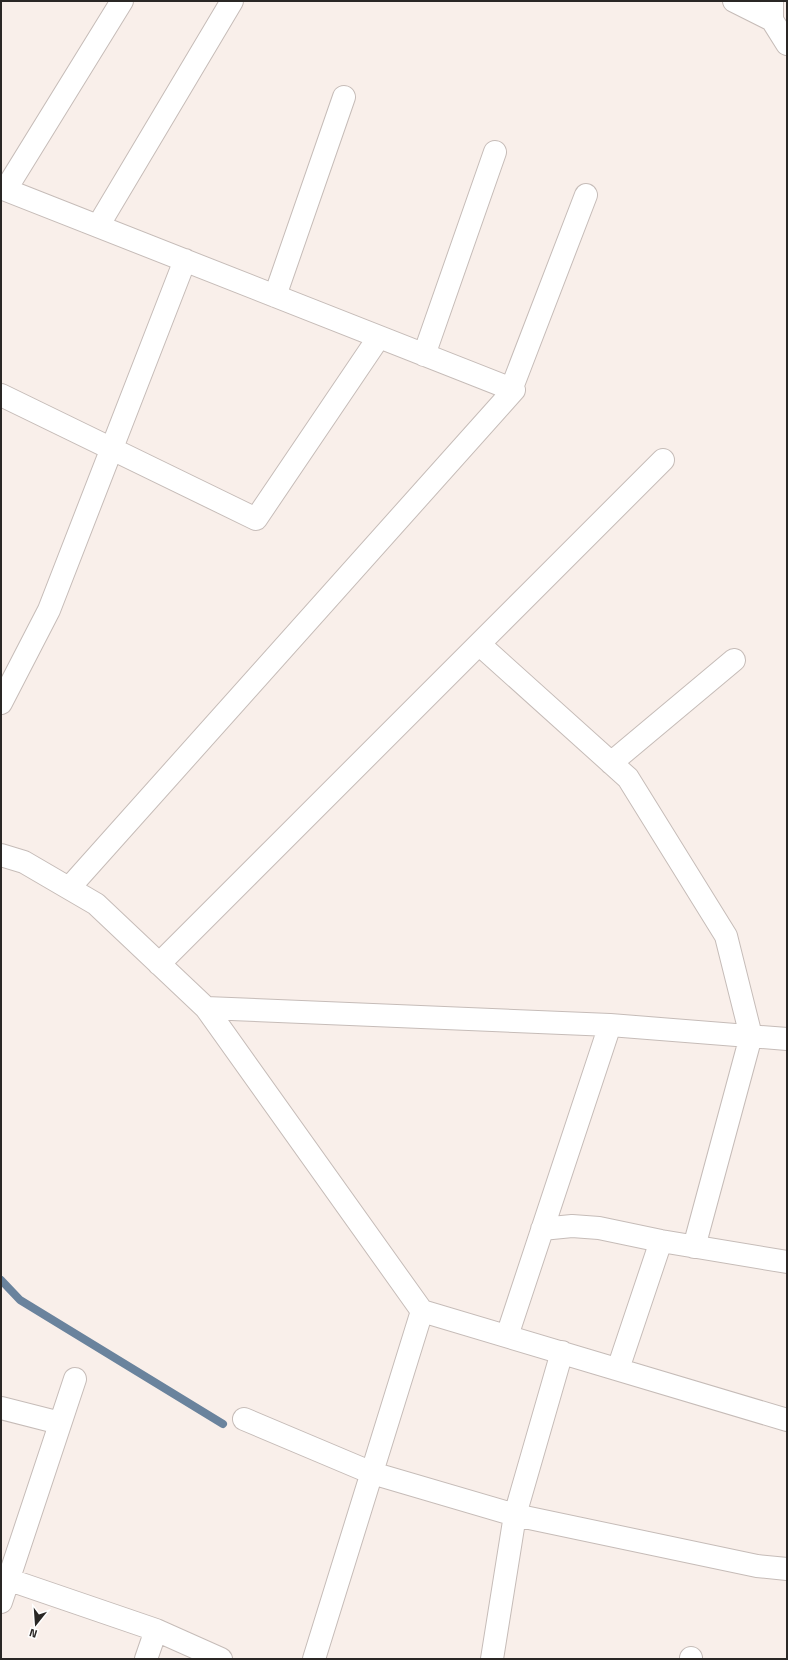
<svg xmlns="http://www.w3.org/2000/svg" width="788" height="1660" viewBox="0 0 788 1660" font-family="'Titillium Web',sans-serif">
<rect width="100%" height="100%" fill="#f9efea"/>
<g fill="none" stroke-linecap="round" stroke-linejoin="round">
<path stroke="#6a839d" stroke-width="8" d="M 1,1280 L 20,1300 L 223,1424"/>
<defs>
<path id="minor" d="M 734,1 L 772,20
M 772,1 L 772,20 L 787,44
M 1,188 L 514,390 L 69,888
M 6,189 L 122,1
M 98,226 L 232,1
M 275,296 L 344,97
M 424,355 L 495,152
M 511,390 L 586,195
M 1,395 L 256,519 L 379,337
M 479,644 L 628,778 L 726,936 L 751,1036 L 694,1247
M 1,703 L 49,610 L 185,260
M 611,763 L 734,660
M 1,855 L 24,862 L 96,904 L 206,1008 L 422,1311 L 787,1420
M 159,964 L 663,460
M 206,1008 L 610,1025 L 787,1039
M 542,1229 L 572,1226 L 599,1228 L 661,1241 L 787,1262
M 507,1336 L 610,1025
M 618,1369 L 661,1241
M 1,1408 L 60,1423
M 244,1419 L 372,1473 L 515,1515 L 757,1566 L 787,1569
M 1,1577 L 156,1630 L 221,1659
M 1,1602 L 75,1379
M 146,1659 L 156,1630
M 314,1659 L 422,1311
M 492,1659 L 515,1515 L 562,1352
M 691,1659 L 691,1658"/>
</defs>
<use href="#minor" stroke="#c6bcb8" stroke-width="24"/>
<use href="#minor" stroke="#fff" stroke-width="22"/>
</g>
<rect width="788" height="1660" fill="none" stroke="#2a2725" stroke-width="4"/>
<g transform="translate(36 1624) rotate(197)" stroke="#ffffff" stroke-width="3" paint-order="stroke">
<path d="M0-3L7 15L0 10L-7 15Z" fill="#2a2725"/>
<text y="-6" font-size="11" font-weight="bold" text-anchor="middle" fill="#2a2725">N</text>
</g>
</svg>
